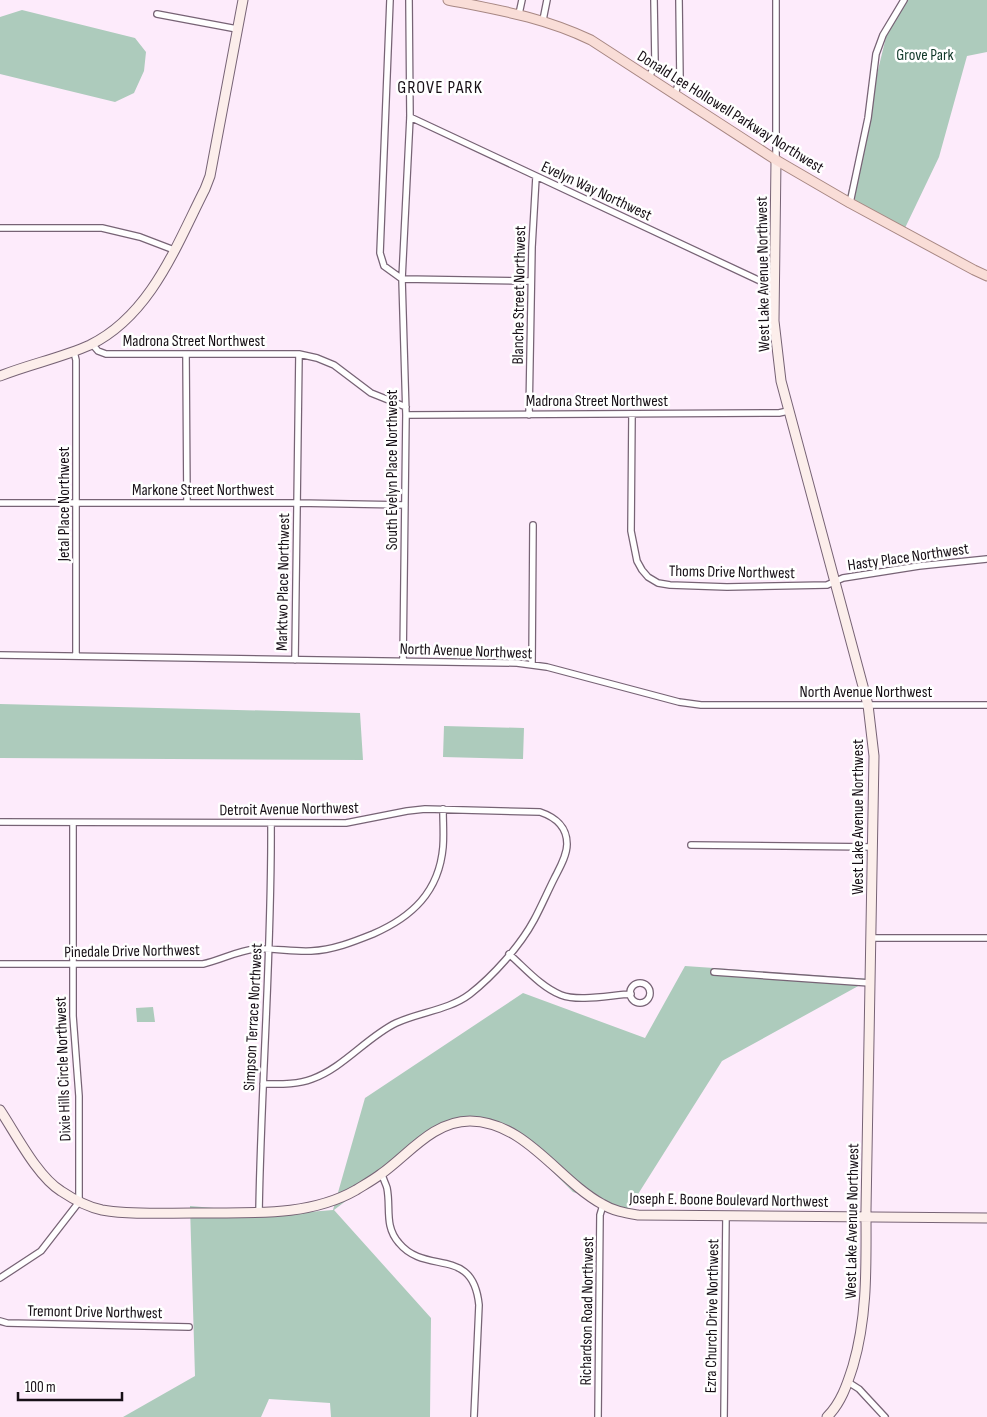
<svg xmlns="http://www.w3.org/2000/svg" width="987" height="1417" viewBox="0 0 987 1417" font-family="'Sofia Sans Condensed',sans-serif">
<rect width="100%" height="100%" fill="#fdebfb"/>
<path fill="#adcbbc" d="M 905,0 L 987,0 L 987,52 L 967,56 L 939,157 L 905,228 L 846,201 L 887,33 Z
M 22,10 L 135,38 L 146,52 L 144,71 L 134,93 L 115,102 L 0,74 L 0,17 Z
M 0,704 L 360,713 L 363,760 L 0,758 Z
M 444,726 L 524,728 L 523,759 L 443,757 Z
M 685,966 L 871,979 L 722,1061 L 628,1210 L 573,1192 L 510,1129 L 465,1120 L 428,1138 L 334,1210 L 431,1318 L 430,1417 L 331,1417 L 330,1403 L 269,1399 L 261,1417 L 123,1417 L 195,1376 L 190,1206 L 284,1214 L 333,1210 L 365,1098 L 523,993 L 645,1038 Z
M 153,1007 L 155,1022 L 137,1022 L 136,1008 Z"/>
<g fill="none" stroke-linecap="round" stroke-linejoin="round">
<defs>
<path id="street" d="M 390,0 L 380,253 L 384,266 L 402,279
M 776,0 L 776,160
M 157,14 L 237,29
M 519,14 L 522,0
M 543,20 L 547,0
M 649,77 L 653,69 L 655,62 L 654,0
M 675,94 L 680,79 L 679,0
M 410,117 L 773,287
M 850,203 L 868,118 L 876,54 L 883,35 L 904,0
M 0,228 L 102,228 L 140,237 L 174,250
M 402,279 L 531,281
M 92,344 L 98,351 L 106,354 L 299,354 L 317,358 L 334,365 L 371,393 L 406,407
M 74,352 L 76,360 L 76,656
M 186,354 L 187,503
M 632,414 L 631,531 L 637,561 L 642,570 L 648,577 L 658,583 L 670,585 L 727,587 L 827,585 L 843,578 L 919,566 L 987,559
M 406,415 L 779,413 L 788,411
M 529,415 L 532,247 L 536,177
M 0,503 L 297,503 L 405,505
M 0,655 L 517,663 L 547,667 L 679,702 L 701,705 L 987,705
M 295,660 L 299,354
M 403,661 L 406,415 L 402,279 L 410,117 L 409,0
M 532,664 L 533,525
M 0,822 L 346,823 L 407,811 L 425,809 L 540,812 C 555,817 567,827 567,844 C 567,856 559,869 554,879 C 547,893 541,907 534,920 C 520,946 493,976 470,994 C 449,1010 420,1012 396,1023 C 367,1037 343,1068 312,1079 C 296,1085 279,1084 263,1084
M 691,845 L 873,847
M 871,938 L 987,938
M 509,954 C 525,968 541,987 561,995 C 579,1002 611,995 631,994
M 0,964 L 203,964 C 221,960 239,950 257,949 C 275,948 293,952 311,951 C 333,950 353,942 373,934 C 412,917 439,892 443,847 C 444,835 443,822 443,809
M 714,972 L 870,983
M630 993a10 10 0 1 1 20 0a10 10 0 1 1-20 0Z
M 382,1174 C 383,1179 386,1184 387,1188 C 391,1208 384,1226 399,1243 C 426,1276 473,1245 479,1305 L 474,1417
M 259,1212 C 261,1083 272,953 271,823
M 0,1278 L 41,1251 L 79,1202 L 79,1096 L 73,1016 L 73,823
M 0,1321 L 7,1323 L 189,1327
M 848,1382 L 859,1389 L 885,1417
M 598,1417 L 600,1215 L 603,1205
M 724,1417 L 726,1216"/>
<path id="secondary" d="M 776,160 L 774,321 L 781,381 L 868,705 L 874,756 L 866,1210 C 866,1263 868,1315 853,1366 C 847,1385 841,1403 827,1417
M 0,376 C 30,364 61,358 90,345 C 151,315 176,246 205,189 L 210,176 L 243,0
M 0,1110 C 16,1134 37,1176 61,1191 C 73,1199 87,1207 102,1210 C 131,1215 163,1213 193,1213 C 247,1212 307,1218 356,1190 C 364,1185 373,1180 381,1174 C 409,1154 433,1121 470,1121 C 526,1122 558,1180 602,1204 C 613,1211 626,1213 638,1215 L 987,1218"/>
<path id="primary" d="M 448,0 C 498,10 543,17 591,40 L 776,160 L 850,203 L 974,270 L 987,276"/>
</defs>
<use href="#street" stroke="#776375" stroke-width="8"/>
<use href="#secondary" stroke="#776375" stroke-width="11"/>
<use href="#primary" stroke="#a78783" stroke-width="11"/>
<use href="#street" stroke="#fff" stroke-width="5.5"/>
<use href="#secondary" stroke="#fceeeb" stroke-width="9"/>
<use href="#primary" stroke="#f9ddd7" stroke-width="9"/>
</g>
<g text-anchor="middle" stroke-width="5" stroke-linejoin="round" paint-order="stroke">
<g font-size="16" fill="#103829" stroke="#fff">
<text x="925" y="60">Grove Park</text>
</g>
<g font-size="16" fill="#170f16" stroke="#fff">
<text transform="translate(731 111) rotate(32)" y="6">Donald Lee Hollowell Parkway Northwest</text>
<text transform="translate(597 190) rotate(25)" y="6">Evelyn Way Northwest</text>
<text transform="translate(762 274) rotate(-91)" y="6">West Lake Avenue Northwest</text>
<text transform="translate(518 295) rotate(-89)" y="6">Blanche Street Northwest</text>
<text x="194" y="346">Madrona Street Northwest</text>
<text x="597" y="406">Madrona Street Northwest</text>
<text transform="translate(391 470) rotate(-90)" y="6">South Evelyn Place Northwest</text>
<text x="203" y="495">Markone Street Northwest</text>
<text transform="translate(63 504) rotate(-90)" y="6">Jetal Place Northwest</text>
<text transform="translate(908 556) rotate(-8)" y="6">Hasty Place Northwest</text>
<text transform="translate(732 571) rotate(1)" y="6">Thoms Drive Northwest</text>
<text transform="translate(282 582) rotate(-89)" y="6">Marktwo Place Northwest</text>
<text transform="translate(466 650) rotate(2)" y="6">North Avenue Northwest</text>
<text x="866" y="697">North Avenue Northwest</text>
<text transform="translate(289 808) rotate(-1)" y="6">Detroit Avenue Northwest</text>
<text transform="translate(857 817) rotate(-90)" y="6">West Lake Avenue Northwest</text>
<text transform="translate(132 950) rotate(-1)" y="6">Pinedale Drive Northwest</text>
<text transform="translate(252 1017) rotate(-87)" y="6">Simpson Terrace Northwest</text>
<text transform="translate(62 1069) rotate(-92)" y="6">Dixie Hills Circle Northwest</text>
<text transform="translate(729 1199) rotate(1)" y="6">Joseph E. Boone Boulevard Northwest</text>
<text transform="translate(851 1221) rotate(-89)" y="6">West Lake Avenue Northwest</text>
<text transform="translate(95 1311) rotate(1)" y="6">Tremont Drive Northwest</text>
<text transform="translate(586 1311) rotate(-89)" y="6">Richardson Road Northwest</text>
<text transform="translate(711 1316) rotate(-89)" y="6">Ezra Church Drive Northwest</text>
</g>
<g font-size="18" letter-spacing="1" fill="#170f16" stroke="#fff">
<text x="440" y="93">GROVE PARK</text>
</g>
</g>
<path d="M18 1392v8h104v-8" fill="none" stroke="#170f16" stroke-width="2.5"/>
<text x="25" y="1392" font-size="15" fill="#170f16" stroke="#ffffff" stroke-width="4" paint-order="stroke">100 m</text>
</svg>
